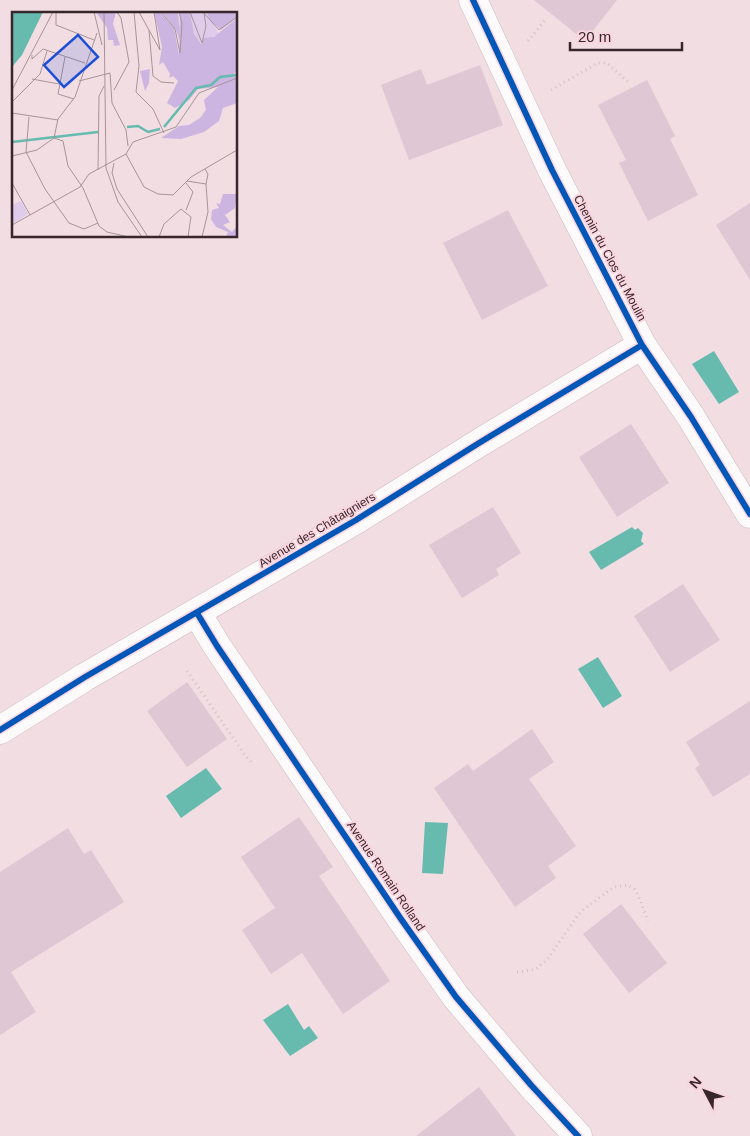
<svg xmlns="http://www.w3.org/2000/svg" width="750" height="1136" viewBox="0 0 750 1136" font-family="Arial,sans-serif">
<rect width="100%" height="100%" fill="#f2dde3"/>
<path fill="#67bbae" d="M 714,351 L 739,392 L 719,404 L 692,364 Z
M 632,527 L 635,530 L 638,528 L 643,533 L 641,541 L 644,544 L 601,570 L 589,552 Z
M 598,657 L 622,696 L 603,708 L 578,669 Z
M 206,768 L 222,789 L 181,818 L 166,796 Z
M 425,822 L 448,823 L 443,874 L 422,873 Z
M 288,1004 L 304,1030 L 309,1026 L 318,1038 L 290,1056 L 263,1020 Z"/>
<path fill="#dfc7d3" d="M 534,0 L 617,0 L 585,41 Z
M 480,65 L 503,125 L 409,160 L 381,85 L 421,69 L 427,85 Z
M 647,80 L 675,136 L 670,139 L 698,195 L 648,221 L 619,163 L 626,160 L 598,105 Z
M 750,203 L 750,280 L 716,225 Z
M 508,210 L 548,286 L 482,320 L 443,243 Z
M 631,424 L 669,483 L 617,517 L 579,457 Z
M 493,507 L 521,553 L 496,569 L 499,575 L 462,598 L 429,545 Z
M 683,584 L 720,640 L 670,672 L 634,616 Z
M 187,682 L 227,739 L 187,767 L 147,711 Z
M 750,701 L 750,774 L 713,797 L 695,768 L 700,765 L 686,742 Z
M 532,729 L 554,762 L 529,779 L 576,846 L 548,866 L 556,878 L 515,907 L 434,788 L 468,764 L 473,771 Z
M 299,817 L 333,867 L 319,876 L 390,981 L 343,1014 L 302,953 L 271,974 L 242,930 L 275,908 L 241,857 Z
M 68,828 L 84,854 L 91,850 L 124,902 L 11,972 L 36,1012 L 0,1035 L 0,872 Z
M 621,904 L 667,963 L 629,993 L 583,934 Z
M 479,1087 L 516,1136 L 416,1136 Z"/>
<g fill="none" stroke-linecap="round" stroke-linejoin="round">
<defs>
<path id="minor" d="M 473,0 L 552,170 L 642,345 L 691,417 L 750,514
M 197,613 L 217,646 L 401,919 L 456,997 L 531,1085 L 578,1136
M 0,730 L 85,677 L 356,520 L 479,443 L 642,345"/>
</defs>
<use href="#minor" stroke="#cbbabf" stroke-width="29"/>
<path stroke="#ccc5c6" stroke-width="3" stroke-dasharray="1 4" stroke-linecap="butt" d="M 528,41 L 547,18
M 551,90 L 598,63 L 607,63 L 628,82
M 187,671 L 245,755 L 253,764
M 517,972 L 536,969 L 547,960 L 578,915 L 584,909 L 614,887 L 628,885 L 634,889 L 638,895 L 648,921"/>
<use href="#minor" stroke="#fdfafb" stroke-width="28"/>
<defs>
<path id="cycleway" d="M 473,0 L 552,170 L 642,345 L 691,417 L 750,514
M 197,613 L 217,646 L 401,919 L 456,997 L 531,1085 L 578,1136
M 0,730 L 85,677 L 356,520 L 479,443 L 642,345"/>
</defs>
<use href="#cycleway" stroke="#fad5df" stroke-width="9"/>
<use href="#cycleway" stroke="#0057b8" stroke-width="6"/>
</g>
<g text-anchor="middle" stroke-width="4" stroke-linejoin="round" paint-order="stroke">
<g font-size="12" fill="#37262b" stroke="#fad5df">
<text transform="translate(610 258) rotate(62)" y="4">Chemin du Clos du Moulin</text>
<text transform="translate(317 530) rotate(-31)" y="4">Avenue des Châtaigniers</text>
<text transform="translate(386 876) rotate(56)" y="4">Avenue Romain Rolland</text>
</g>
</g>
<g transform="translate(12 12)">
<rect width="225" height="225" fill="#f2dde3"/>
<path d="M 178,0 L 195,0 L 207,22 L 187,31 L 182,22 ZM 9,189 L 16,202 L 0,212 L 0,193 Z" fill="#deccea"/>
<path d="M 84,0 L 104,0 L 101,12 L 108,33 L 102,34 L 101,28 L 96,28 L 95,16 ZM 142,0 L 148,0 L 162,16 L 167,42 L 168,0 L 178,0 L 182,22 L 189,32 L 192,26 L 202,25 L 225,6 L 225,59 L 221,63 L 225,67 L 225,91 L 211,96 L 207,109 L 192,120 L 169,127 L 149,126 L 167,114 L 177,113 L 188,106 L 194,98 L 192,88 L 206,75 L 186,77 L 177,88 L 163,96 L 155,91 L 166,69 L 161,64 L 157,66 L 158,62 L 151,50 L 147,53 L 150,35 ZM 150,0 L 166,0 L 169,34 L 164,18 ZM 195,0 L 225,0 L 225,5 L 209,18 L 198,9 ZM 138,57 L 137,71 L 133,79 L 128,59 ZM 211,182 L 225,182 L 223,196 L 213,203 L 218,210 L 211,213 L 220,220 L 225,214 L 225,225 L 214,225 L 216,220 L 204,215 L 199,207 L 200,198 L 207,196 L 204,191 L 208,192 Z" fill="#cdb5e1"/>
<path d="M 0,0 L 31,0 L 10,43 L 0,55 Z" fill="#67bbae"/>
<path fill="none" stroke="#67bbae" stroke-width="2.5" d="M 115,115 L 126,114 L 136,120 L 148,117M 152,115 L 184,76 L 199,73 L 208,65 L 225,63M 0,130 L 86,120"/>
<path fill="none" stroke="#a79499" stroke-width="1" d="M 44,0 L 44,13 L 82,28M 82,0 L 90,33M 92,0 L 94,156 L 106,190 L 130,225M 122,0 L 127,54 L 124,80 L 141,97 L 152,121M 127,0 L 148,38 L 142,0M 149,0 L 163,17 L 168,41 L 170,12 L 167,0M 178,0 L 190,31 L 194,14 L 192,1 L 207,18 L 225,5M 137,18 L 141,64 L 149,70 L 162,71M 20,43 L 20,47 L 31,37 L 73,51M 53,45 L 46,82 L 62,87M 20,67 L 47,72M 67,69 L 98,61 L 100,91 L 114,118 L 116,134M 0,78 L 41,0M 102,78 L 117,50 L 109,6 L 105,0M 0,90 L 28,62 L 35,39M 0,101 L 46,108M 17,105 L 14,140 L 33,177 L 57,211 L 72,217 L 86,211M 42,126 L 51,129 L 56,154 L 71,176 L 87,214 L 95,220 L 117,225M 114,142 L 132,175 L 146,182 L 161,183 L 179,165 L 225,138M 114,142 L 121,130 L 164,115 L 187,81 L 225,66M 0,144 L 25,138 L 42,126 L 46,107 L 63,85 L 85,21M 102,151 L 100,161 L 105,177 L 136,225M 86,158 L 87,84 L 92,74M 175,169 L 194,172 L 196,162 L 193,157M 0,171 L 18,203M 174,171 L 181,180 L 174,198M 0,213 L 68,175 L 77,162 L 114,142M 147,225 L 152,212 L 169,197 L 179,205 L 176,225M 190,225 L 196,200 L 194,172"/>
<path fill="#1d4ed8" fill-opacity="0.15" stroke="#1d4ed8" stroke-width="2.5" d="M 66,23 L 86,45 L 52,75 L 32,53 Z"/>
<rect width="225" height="225" fill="none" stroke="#37262b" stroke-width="2.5"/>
</g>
<g transform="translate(705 1091) rotate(311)" stroke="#fad5df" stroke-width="4" paint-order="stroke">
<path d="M0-4L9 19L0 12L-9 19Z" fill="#37262b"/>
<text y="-8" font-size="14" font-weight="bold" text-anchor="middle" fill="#37262b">N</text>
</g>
<path d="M570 42v8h112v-8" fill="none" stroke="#37262b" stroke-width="2.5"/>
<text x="578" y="42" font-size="15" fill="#37262b" stroke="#fad5df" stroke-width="4" paint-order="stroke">20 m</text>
</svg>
